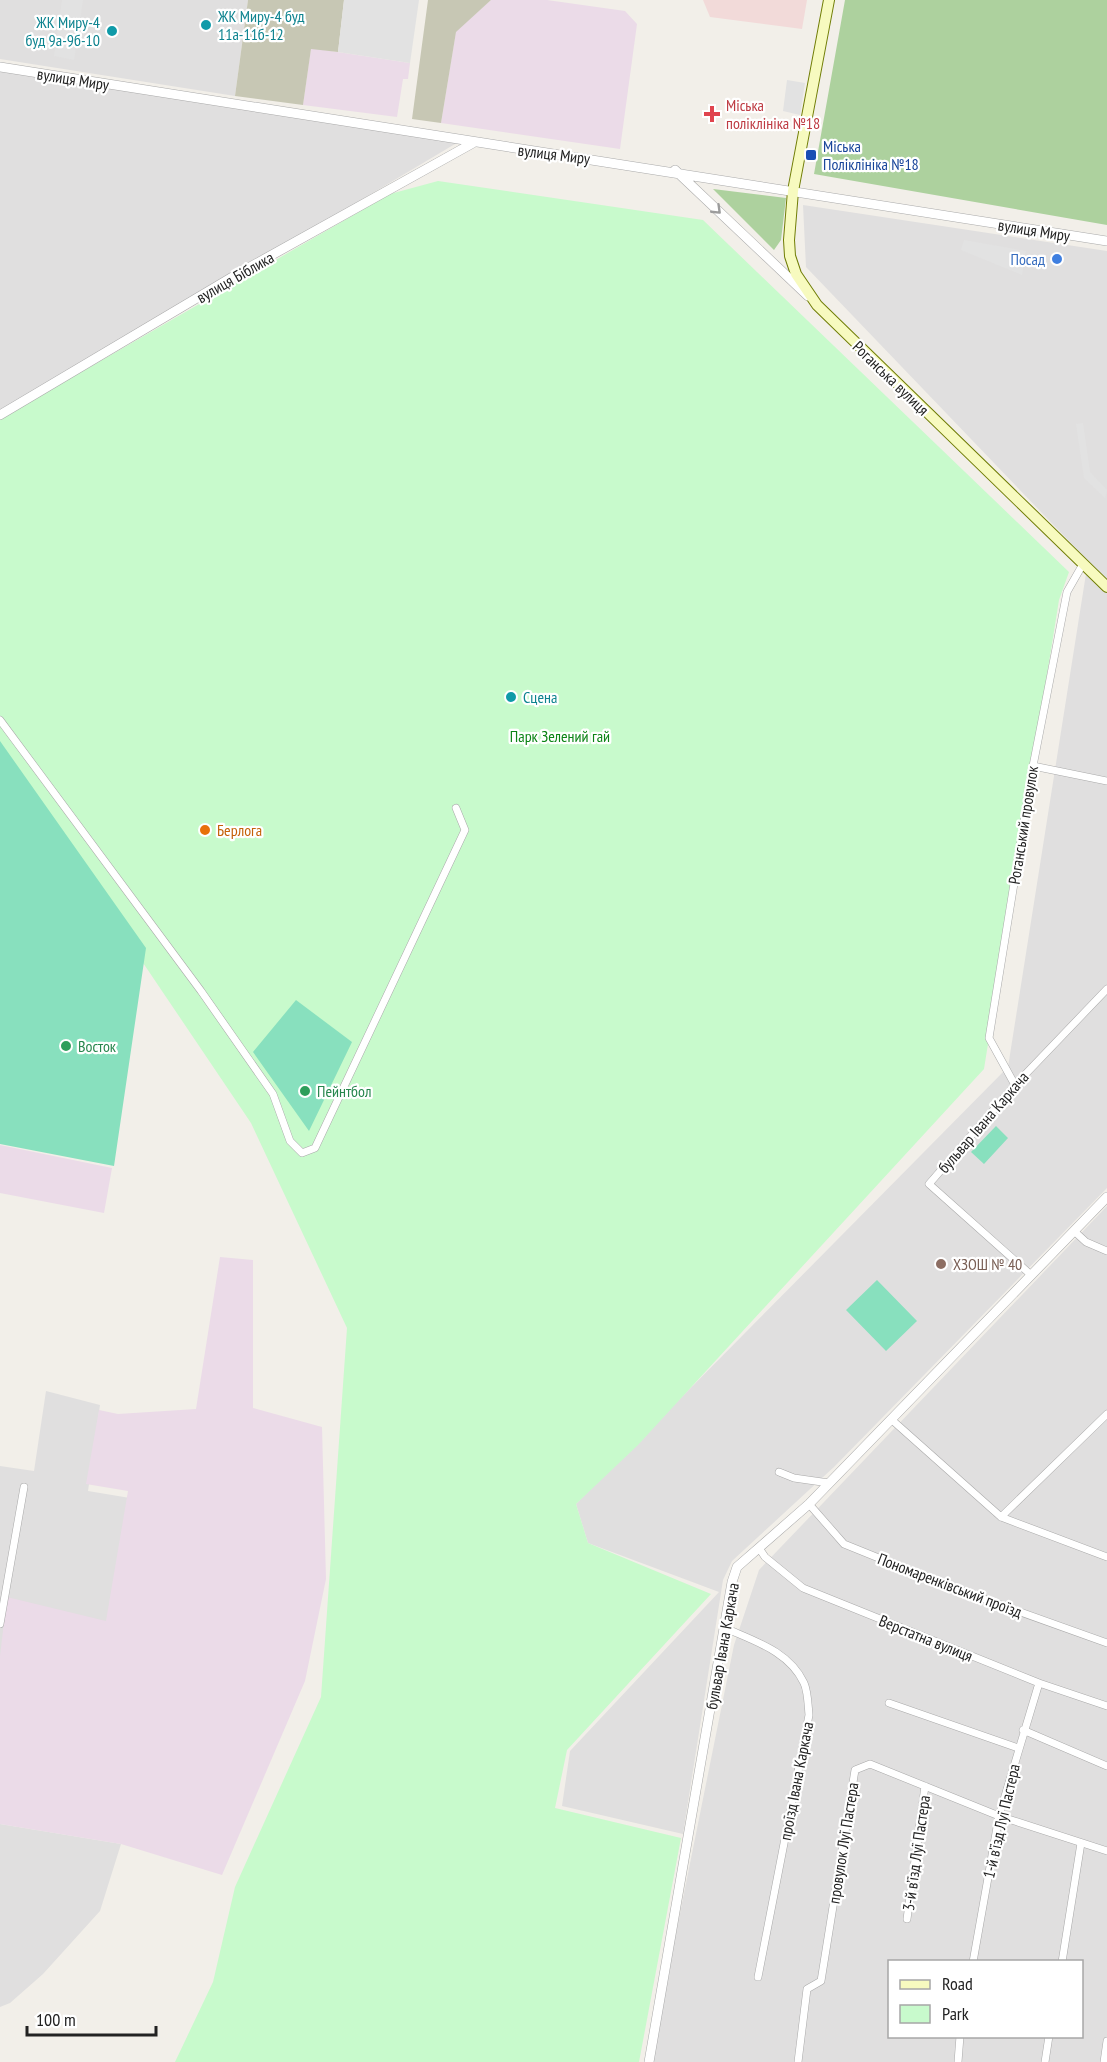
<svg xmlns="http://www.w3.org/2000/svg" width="1107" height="2062" viewBox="0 0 1107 2062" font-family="'PT Sans Narrow',sans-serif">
<rect width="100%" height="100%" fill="#f2efe9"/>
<path fill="#e0dfdf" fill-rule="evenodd" d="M 0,0 L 248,0 L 235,96 L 0,59 Z
M 0,68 L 460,141 L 0,415 Z
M 803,205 L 1107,251 L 1107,1188 L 834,1467 L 732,1561 L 723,1580 L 683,1834 L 562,1806 L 570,1751 L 719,1592 L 588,1543 L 576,1504 L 1008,1067 L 1088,561 L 806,267 Z
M 1107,1206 L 1107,2062 L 650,2062 L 734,1645 L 759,1570 ZM 890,1962 L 1082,1962 L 1082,2036 L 890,2036 Z
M 46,1391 L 100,1405 L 88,1491 L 130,1498 L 108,1623 L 0,1703 L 0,1466 L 34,1471 Z
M 0,1824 L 121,1844 L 100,1911 L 43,1974 L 10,2003 L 0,2007 Z"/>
<path fill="#f2dad9" d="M 703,0 L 807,0 L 802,29 L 710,17 Z"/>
<path fill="#ebdbe8" d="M 491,0 L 547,0 L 625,11 L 637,24 L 620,149 L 441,123 L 456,31 Z
M 311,48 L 410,63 L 408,79 L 403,79 L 397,117 L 303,105 Z
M 0,1145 L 112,1168 L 104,1213 L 0,1193 Z
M 220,1257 L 253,1260 L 253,1408 L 322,1427 L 326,1579 L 305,1681 L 222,1875 L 121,1844 L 0,1824 L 0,1656 L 7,1597 L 106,1621 L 128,1491 L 86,1484 L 99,1410 L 118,1414 L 196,1409 Z"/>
<path fill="#c7c7b4" d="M 248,0 L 344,0 L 338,52 L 311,49 L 303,105 L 235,96 Z
M 428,0 L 491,0 L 456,32 L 441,123 L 412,119 Z"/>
<path fill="#add19e" d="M 845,0 L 1107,0 L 1107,225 L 814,174 Z
M 713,189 L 786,198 L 781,240 L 774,250 Z"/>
<path fill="#c8facc" d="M 438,181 L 703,220 L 1069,572 L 1059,600 L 984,1069 L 638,1445 L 576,1504 L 588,1543 L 711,1594 L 567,1750 L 555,1808 L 681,1838 L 639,2062 L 175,2062 L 213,1982 L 235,1887 L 321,1697 L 347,1328 L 251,1123 L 11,767 L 0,765 L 0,419 L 390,194 Z"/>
<path fill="#88e0be" d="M 0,741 L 146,948 L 114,1166 L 0,1144 Z
M 296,1000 L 352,1042 L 309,1131 L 253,1052 Z
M 996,1126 L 1008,1138 L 984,1164 L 971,1152 Z
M 877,1280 L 917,1321 L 886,1351 L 846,1310 Z"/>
<path fill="#e2e2e2" d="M 62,0 L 83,0 L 74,60 L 54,56 Z
M 344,0 L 419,0 L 410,63 L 338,52 Z
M 787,80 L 805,83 L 800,115 L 783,111 Z
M 964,240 L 1026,251 L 1022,275 L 961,250 Z
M 1083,423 L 1090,472 L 1107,490 L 1105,498 L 1084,478 L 1076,424 Z"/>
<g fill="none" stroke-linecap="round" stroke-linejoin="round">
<defs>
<path id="minor" d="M 0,720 L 201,991 L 273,1094 L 290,1141 L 302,1153 L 315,1148 L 465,830 L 456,808
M 1033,766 L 1107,781
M 1015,1085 L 989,1038 L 1033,766 L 1067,592 L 1083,564
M 1074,1231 L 1086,1242 L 1107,1251
M 1030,1274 L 929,1184 L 1015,1085 L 1107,989
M 892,1420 L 1001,1517 L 1107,1557
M 779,1472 L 794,1478 L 829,1483
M 809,1504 L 844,1544 L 948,1586 L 1107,1643
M 1001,1517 L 1107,1414
M 759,1548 L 765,1557 L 803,1588 L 1039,1683 L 1107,1706
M 0,1624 L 24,1487
M 725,1628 C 754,1641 789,1651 804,1683 C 808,1692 808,1705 809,1715 L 758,1977
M 889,1703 L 1018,1748
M 1023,1730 L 1107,1766
M 907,1919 L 925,1786
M 973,1962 L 999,1816 L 1039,1683
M 1062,1962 L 1081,1843
M 798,2062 L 807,1989 L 821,1981 L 855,1770 L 870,1764 L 999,1816 L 1107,1851
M 958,2062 L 960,2036
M 1045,2062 L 1049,2036
M 1104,2062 L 1107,2041"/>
<path id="tertiary" d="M 0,67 C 369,127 739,180 1107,241
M 675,170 L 808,296
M 0,415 L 234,276 L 473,143
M 649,2062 L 732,1582 L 737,1567 L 809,1504 L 1107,1197"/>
<path id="secondary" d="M 829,0 L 793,191 L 789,240 L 790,256 L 796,274 L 817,305 L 1107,587"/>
</defs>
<use href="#minor" stroke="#a9a9a9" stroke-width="8"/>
<use href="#tertiary" stroke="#a9a9a9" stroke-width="10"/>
<use href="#secondary" stroke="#707d05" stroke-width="12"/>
<use href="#minor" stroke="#fff" stroke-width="7"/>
<use href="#tertiary" stroke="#fff" stroke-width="9"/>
<use href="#secondary" stroke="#f7fabf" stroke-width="10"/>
</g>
<defs><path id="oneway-chevron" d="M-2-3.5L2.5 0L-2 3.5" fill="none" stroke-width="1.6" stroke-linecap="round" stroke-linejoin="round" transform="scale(1.5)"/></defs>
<use stroke="#9c9c9c" href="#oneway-chevron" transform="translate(717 210) rotate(44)"/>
<g fill="#0f9aa8" stroke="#fff" stroke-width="2">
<circle cx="206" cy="25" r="6"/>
<circle cx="112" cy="31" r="6"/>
<circle cx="511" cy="697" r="6"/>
</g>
<path fill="#e0444e" stroke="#fff" stroke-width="2" d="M709 105h6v6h6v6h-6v6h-6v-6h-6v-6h6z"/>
<rect fill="#1a4fb4" stroke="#fff" stroke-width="2" x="805" y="149" width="12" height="12" rx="3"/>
<circle fill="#3f7fe0" stroke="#fff" stroke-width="2" cx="1057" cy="259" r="6"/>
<circle fill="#e8710a" stroke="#fff" stroke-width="2" cx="205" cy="830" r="6"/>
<g fill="#2e9e5b" stroke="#fff" stroke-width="2">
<circle cx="66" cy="1046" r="6"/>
<circle cx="305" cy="1091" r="6"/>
</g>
<circle fill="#8d6e63" stroke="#fff" stroke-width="2" cx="941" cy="1264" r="6"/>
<g text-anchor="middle" stroke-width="4.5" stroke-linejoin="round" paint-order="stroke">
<g font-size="16" fill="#0d838f" stroke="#fff" text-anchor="start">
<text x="218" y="22">ЖК Миру-4 буд<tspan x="218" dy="18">11а-11б-12</tspan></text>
<text x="100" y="28" text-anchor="end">ЖК Миру-4<tspan x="100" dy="18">буд 9а-9б-10</tspan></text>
<text x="523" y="703">Сцена</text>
</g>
<g font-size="16" fill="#222" stroke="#fff">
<text transform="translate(73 79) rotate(9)" y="6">вулиця Миру</text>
<text transform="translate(554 154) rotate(7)" y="6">вулиця Миру</text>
<text transform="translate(1034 230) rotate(9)" y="6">вулиця Миру</text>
<text transform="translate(235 277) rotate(-30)" y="6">вулиця Біблика</text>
<text transform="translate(891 378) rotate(44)" y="6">Роганська вулиця</text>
<text transform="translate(1023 825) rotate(-81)" y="6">Роганський провулок</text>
<text transform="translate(983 1122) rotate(-49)" y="6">бульвар Івана Каркача</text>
<text transform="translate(950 1585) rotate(21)" y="6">Пономаренківський проїзд</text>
<text transform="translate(926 1638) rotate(22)" y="6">Верстатна вулиця</text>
<text transform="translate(722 1646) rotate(-80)" y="6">бульвар Івана Каркача</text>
<text transform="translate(796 1781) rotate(-79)" y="6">проїзд Івана Каркача</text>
<text transform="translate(1001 1821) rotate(-77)" y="6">1-й в’їзд Луї Пастера</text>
<text transform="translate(843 1843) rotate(-81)" y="6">провулок Луї Пастера</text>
<text transform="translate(916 1853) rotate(-82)" y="6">3-й в’їзд Луї Пастера</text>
</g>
<g font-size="16" fill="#be3a42" stroke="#fff" text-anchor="start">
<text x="726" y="111">Міська<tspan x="726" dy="18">поліклініка №18</tspan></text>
</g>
<g font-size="16" fill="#164399" stroke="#fff" text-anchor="start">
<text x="823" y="152">Міська<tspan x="823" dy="18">Поліклініка №18</tspan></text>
</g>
<g font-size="16" fill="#366cbe" stroke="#fff" text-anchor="end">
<text x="1045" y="265">Посад</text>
</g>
<g font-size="16" fill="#0c8416" stroke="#fff">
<text x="560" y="742">Парк Зелений гай</text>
</g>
<g font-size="16" fill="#c56008" stroke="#fff" text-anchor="start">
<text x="217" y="836">Берлога</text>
</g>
<g font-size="16" fill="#27864d" stroke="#fff" text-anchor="start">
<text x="78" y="1052">Восток</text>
<text x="317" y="1097">Пейнтбол</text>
</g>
<g font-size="16" fill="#785e54" stroke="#fff" text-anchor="start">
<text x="953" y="1270">ХЗОШ № 40</text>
</g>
</g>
<rect x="888" y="1960" width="195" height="78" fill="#ffffff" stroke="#a7a7a7" stroke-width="1.5"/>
<rect x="900" y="1980" width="30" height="9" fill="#f7fabf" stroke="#a7a7a7" stroke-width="1.5"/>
<text x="942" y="1990" font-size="18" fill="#222222">Road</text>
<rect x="900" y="2005" width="30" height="18" fill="#c8facc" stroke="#a7a7a7" stroke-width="1.5"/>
<text x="942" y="2020" font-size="18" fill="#222222">Park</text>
<path d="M27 2026v9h129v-9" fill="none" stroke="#222222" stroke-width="3"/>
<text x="36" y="2026" font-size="18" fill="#222222" stroke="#ffffff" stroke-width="4.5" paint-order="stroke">100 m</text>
</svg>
